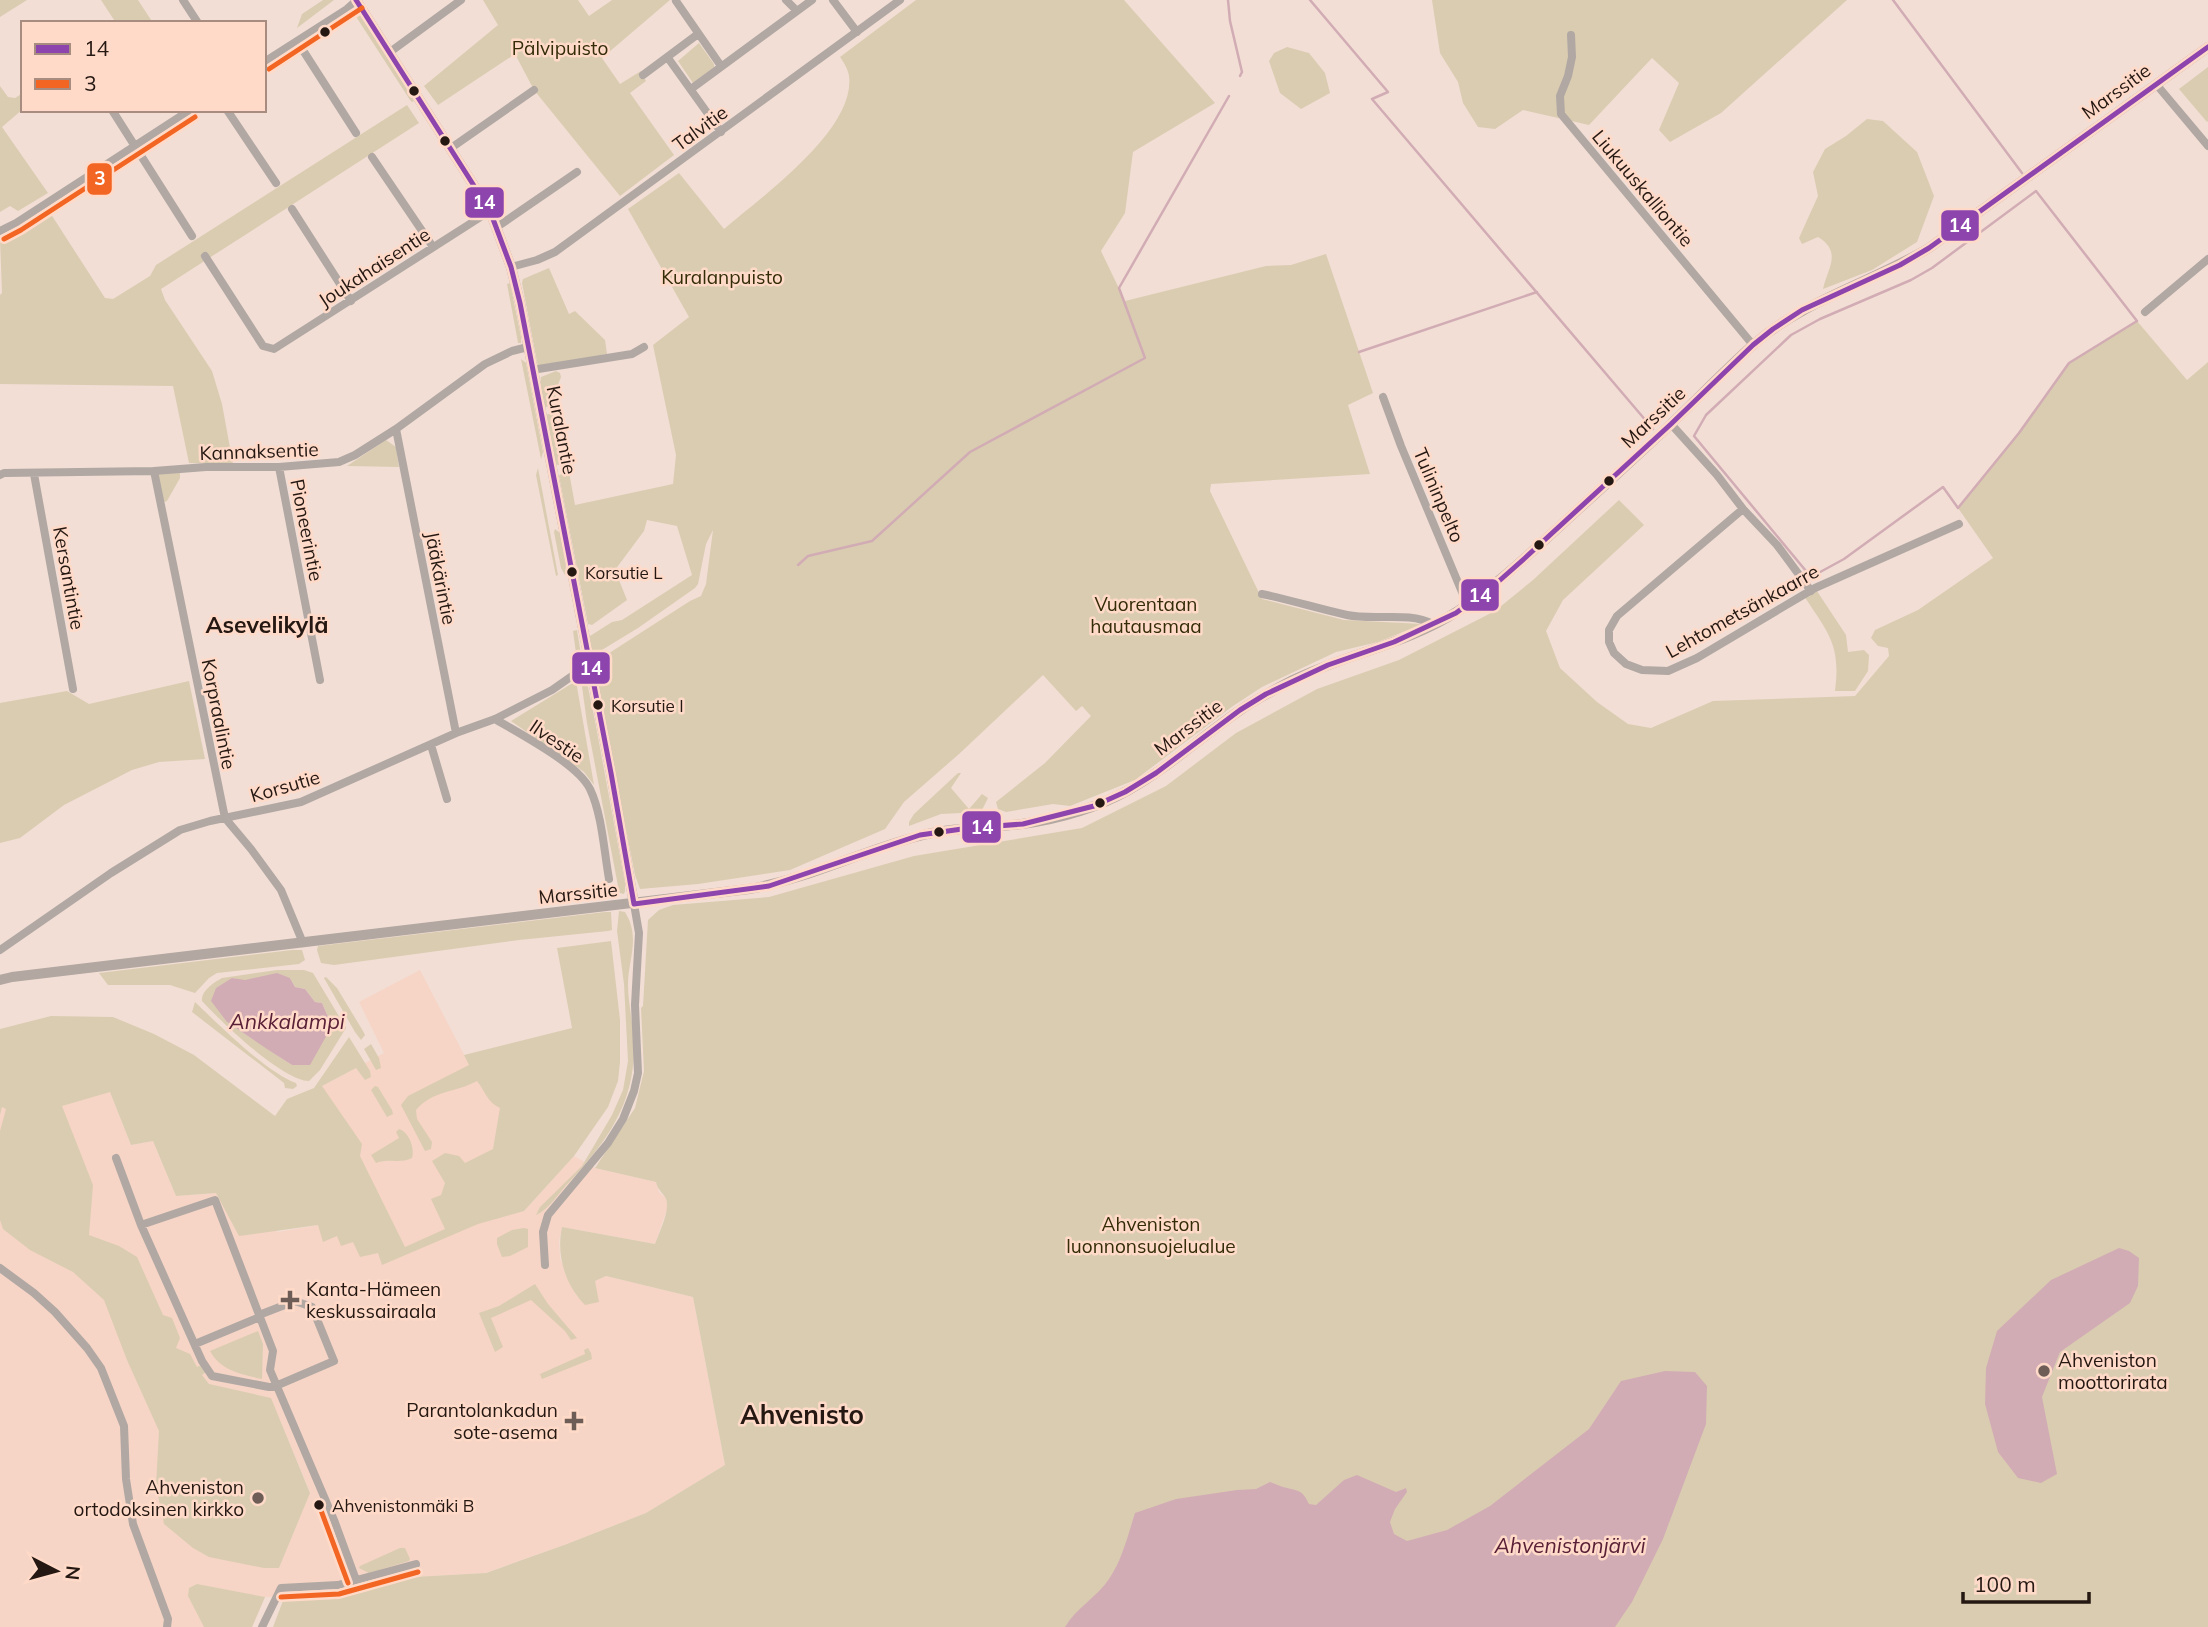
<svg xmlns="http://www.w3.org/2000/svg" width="2208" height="1627" viewBox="0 0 2208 1627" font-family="Mulish,sans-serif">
<rect width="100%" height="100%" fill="#f2ded5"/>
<path fill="#f6d5c6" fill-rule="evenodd" d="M 420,970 L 469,1064 L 502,1100 L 524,1211 L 574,1156 L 595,1168 L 656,1182 L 659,1192 L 665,1197 L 668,1206 L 655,1244 L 562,1227 L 559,1241 L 560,1258 L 569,1282 L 578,1298 L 595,1281 L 606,1276 L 693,1297 L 725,1465 L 646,1513 L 567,1544 L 485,1573 L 414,1577 L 333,1597 L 265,1597 L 252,1627 L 0,1627 L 0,1115 L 2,1107 L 110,1092 L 131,1145 L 153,1141 L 176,1196 L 216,1193 L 278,1232 L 319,1225 L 359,1156 L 322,1086 L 384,1053 L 359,1002 ZM 279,1418 L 310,1492 L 279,1568 Z"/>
<path fill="#daccb1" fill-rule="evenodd" d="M 0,0 L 27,0 L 0,17 Z
M 101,0 L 138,0 L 153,23 L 116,23 Z
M 323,0 L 334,0 L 297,28 L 302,14 Z
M 483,0 L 578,0 L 589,16 L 612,0 L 670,0 L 602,58 L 620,84 L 641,71 L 646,81 L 630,93 L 674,155 L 620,196 L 534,90 L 515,54 L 438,105 L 424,86 L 498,25 Z
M 916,0 L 1124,0 L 1215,103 L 1133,152 L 1125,213 L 1101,251 L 1125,301 L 1266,266 L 1291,265 L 1326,254 L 1373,393 L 1348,405 L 1370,474 L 1211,484 L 1210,491 L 1262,599 L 1344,620 L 1423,624 L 1378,642 L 1336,652 L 1262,687 L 1233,706 L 1135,780 L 1070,806 L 1053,804 L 1006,812 L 998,809 L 996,802 L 1045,763 L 1091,716 L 1082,706 L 1076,711 L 1043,675 L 959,754 L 904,802 L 885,829 L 790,870 L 698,884 L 640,889 L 635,875 L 594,667 L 600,659 L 690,601 L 701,596 L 706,584 L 713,530 L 706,544 L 698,584 L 695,588 L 638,628 L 597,653 L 590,651 L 588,643 L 590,636 L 612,622 L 622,620 L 692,575 L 677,526 L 647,520 L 644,531 L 615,570 L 627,600 L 592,625 L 588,624 L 559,476 L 563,472 L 569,472 L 575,505 L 673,484 L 676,455 L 653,345 L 689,317 L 628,209 L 679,173 L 724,229 C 761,197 856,130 849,76 C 848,69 844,63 840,57 Z
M 1432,0 L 1847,0 L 1721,113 L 1670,142 L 1659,130 L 1679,83 L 1652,58 L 1589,125 L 1523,110 L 1495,129 L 1478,127 L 1463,103 L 1458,82 L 1440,53 Z
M 353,12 L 361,16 L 414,101 L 412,102 L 410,100 Z
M 699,43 L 714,64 L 714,67 L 693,83 L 678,61 Z
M 1287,47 L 1309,53 L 1325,73 L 1330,93 L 1301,109 L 1280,93 L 1269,61 L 1274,53 Z
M 2208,67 L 2208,121 L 2207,122 L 2179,89 Z
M 0,86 L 8,97 L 15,98 L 23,93 L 23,109 L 2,127 L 48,193 L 18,211 L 10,206 L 0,212 Z
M 407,105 L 419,123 L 161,289 L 165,300 L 212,371 L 222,404 L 233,464 L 189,463 L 173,386 L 0,384 L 0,295 L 2,293 L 0,238 L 47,208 L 105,298 L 113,299 L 150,276 L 156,265 Z
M 1867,119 L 1883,121 L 1917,152 L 1934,196 L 1917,242 L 1872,270 L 1823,289 C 1827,269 1843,252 1818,237 L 1802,244 L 1799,238 L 1818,196 L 1813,172 L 1825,149 L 1846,136 Z
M 549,268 L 569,314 L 575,311 L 605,340 L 607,354 L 538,367 L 522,283 L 523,279 Z
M 510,283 L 521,337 L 521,343 L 518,343 L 517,337 L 507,284 Z
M 2137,321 L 2187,380 L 2208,362 L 2208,1627 L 273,1627 L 284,1598 L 332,1597 L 414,1577 L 486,1573 L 567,1544 L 646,1513 L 725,1465 L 693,1297 L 606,1276 L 595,1281 L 599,1302 L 585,1305 C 565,1285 556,1255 562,1227 L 655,1244 C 659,1232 672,1208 665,1197 C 661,1191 658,1190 656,1182 L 595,1168 L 635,1108 L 644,1071 L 641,1008 L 643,1006 L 648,920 L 659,910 L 673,905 L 769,897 L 914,856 L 1082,828 L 1166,786 L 1236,733 L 1317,689 L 1399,660 L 1495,611 L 1533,580 L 1619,500 L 1644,525 L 1563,600 L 1546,631 L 1560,668 L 1597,702 L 1628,724 L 1651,728 L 1713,701 L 1855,696 L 1889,656 L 1888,648 L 1878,646 L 1871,638 L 1875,630 L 1918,610 L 1993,558 L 1958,508 L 2019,433 L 2069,363 Z
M 521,359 L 526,363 L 543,452 L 541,459 Z
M 556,371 L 560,373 L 561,377 L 555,393 L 557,405 L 545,407 L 540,384 L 541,377 Z
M 553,412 L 562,465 L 558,465 L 555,464 L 546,415 Z
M 386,440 L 396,447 L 399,467 L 347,466 Z
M 538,468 L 558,575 L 556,576 L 536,475 Z
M 180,470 L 180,478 L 167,501 L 161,503 L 154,471 Z
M 555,529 L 560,533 L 567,574 L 565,575 L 561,568 L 554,532 Z
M 1815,588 L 1846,635 L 1848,652 L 1864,650 L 1869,655 L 1868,671 L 1855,691 L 1835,691 C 1841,644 1828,633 1804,596 Z
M 577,630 L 583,667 L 580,670 L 578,668 L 573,631 Z
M 581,679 L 584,679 L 588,687 L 596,726 L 625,883 L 625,891 L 624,894 L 620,893 L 618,886 L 587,723 Z
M 189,681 L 205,759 L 159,762 L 132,770 L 64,805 L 20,838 L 0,843 L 0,703 L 67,691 L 89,704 Z
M 576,681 L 594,785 L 584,772 L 511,721 Z
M 958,773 L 961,773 L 951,788 L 969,809 L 982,794 L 988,798 L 981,812 L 941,814 L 909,826 L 909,822 L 914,814 Z
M 619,911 L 625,912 C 641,938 628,959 628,985 C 628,1001 632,1017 633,1033 C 639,1096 611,1137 570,1181 C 560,1191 550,1209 536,1215 L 540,1207 L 582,1166 L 612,1115 L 623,1090 L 628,1061 L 624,984 L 617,931 Z
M 605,912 L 611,912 L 612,930 L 608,931 L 519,940 L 334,965 L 321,963 L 317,950 L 318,946 Z
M 611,941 L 620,1020 L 620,1062 L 618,1081 L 608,1107 L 574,1156 L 524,1211 L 478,1224 L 382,1265 L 378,1253 L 360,1257 L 353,1242 L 341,1246 L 337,1236 L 323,1242 L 318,1225 L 239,1236 L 216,1193 L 176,1196 L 153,1141 L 131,1145 L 110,1092 L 62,1106 L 93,1185 L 89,1235 L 119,1246 L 137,1257 L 163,1315 L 172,1318 L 180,1338 L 176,1348 L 190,1354 L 197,1367 L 201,1365 L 206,1372 L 202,1375 L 209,1384 L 271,1398 L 310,1493 L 279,1568 L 264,1568 L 209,1557 L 193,1548 L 164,1524 L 156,1486 L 159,1431 L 127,1360 L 104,1300 L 73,1272 L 30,1250 L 3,1229 L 0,1220 L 0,1131 L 6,1109 L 2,1107 L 0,1115 L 0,1029 L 51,1016 L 113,1017 L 154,1034 L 194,1055 L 275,1116 L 287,1099 L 314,1088 L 349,1037 L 370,1071 L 371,1077 L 365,1080 L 356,1068 L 322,1086 L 362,1144 L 360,1156 L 405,1247 L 445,1229 L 431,1199 L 441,1195 L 445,1183 L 432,1161 L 445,1153 L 459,1156 L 465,1163 L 493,1149 L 500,1108 C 487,1102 485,1091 477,1081 C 455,1093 433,1090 416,1110 L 417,1119 L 432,1142 L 431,1149 L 425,1151 L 401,1105 L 408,1096 L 469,1065 L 464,1055 L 572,1028 L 557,948 Z
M 292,950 L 302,950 L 305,960 L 299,964 L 217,973 L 209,978 L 195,993 L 170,985 L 108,985 L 99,973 Z
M 277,970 L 304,970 L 313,973 L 346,1028 L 320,1070 L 309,1081 C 283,1081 220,1021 202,1001 C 201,991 213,983 222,978 ZM 232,978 L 245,981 L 290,978 L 295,987 L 305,989 L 315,1002 L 322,1003 L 332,1026 L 292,1065 L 227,1022 Z
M 326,977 L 337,988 L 363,1031 L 365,1035 L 361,1040 L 355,1032 L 324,978 Z
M 195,1002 C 218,1024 267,1073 296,1083 L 297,1086 L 293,1089 L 285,1088 L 284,1083 L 192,1012 Z
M 371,1044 L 379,1058 L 381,1068 L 376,1070 L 364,1049 Z
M 375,1086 L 378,1087 L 392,1110 L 393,1114 L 387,1117 L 371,1090 Z
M 399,1129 C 409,1132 415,1148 412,1158 C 400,1164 388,1158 376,1163 L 371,1155 L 399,1138 L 396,1132 Z
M 524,1228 L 528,1229 L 528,1247 L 510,1256 L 502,1257 L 497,1244 L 497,1238 L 512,1230 Z
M 535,1284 L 548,1304 L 577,1338 L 571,1340 L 565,1331 L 531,1300 L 491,1318 L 503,1347 L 495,1352 L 479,1313 L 499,1306 Z
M 258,1331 L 263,1344 L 262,1379 C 241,1374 221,1371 210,1351 Z
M 588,1348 L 591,1353 L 592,1359 L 542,1379 L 540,1374 L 585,1354 L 584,1350 Z
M 400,1548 L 405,1548 L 410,1559 L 409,1561 L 369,1573 L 359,1568 L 360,1566 Z
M 197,1584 L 265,1597 L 252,1627 L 204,1627 L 188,1596 L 189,1588 Z"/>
<path fill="#d2acb4" d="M 277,973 L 290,978 L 295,987 L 305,989 L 315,1002 L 322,1003 L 332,1026 L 310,1065 L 292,1065 L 267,1049 L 227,1022 L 211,1001 L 216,988 L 232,978 L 245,980 Z
M 2119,1248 L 2129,1251 L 2139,1258 L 2138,1286 L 2130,1303 L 2060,1352 L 2042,1397 L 2057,1474 L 2041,1483 L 2018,1478 L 1998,1452 L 1985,1404 L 1986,1368 L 1997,1331 L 2051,1280 Z
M 1665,1371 L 1695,1372 L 1707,1386 L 1706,1424 L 1663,1539 L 1632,1602 L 1615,1627 L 1065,1627 C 1076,1608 1097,1597 1109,1579 C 1122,1560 1128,1535 1135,1513 L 1176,1499 L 1237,1490 L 1256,1489 L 1270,1482 C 1276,1484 1282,1487 1287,1488 C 1300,1491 1303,1491 1309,1504 L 1316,1505 L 1344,1480 L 1357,1475 L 1396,1492 L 1406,1488 L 1407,1492 L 1395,1509 L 1390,1522 L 1394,1534 L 1407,1541 L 1447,1530 L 1490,1506 L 1589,1429 L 1621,1381 Z"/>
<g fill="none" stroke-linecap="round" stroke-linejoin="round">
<path stroke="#d2acb4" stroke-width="2.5" d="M 1228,0 L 1230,21 L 1242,72 L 1240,76
M 1310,0 L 1388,92 L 1372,99 L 1653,429
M 1893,0 L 2022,173
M 2036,191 L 2137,321 L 2069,363 L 2019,433 L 1958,508 L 1943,487 L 1844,559 L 1811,577 L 1694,436 L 1706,415 L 1791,335 L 1820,319 L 1911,280 L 1932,268 Z
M 1359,352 L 1537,292
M 798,565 L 808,556 L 872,541 L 970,452 L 1145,358 L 1119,288 L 1229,96"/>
<path stroke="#b1a8a3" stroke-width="8" d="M 183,0 L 198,23
M 786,0 L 797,11
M 833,0 L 857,32
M 676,1 L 721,66
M 1571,35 L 1572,57 L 1568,76 L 1560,96 L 1561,114 L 1753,345
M 297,41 L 356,133
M 390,52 L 461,0
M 668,58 L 721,132
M 264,62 L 347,9 L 357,0
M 643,75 L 698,34
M 2156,84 L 2208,146
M 691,89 L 812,0
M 112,110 L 192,236
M 227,110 L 276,183
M 451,148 L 534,90
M 372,157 L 433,247
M 292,209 L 351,301
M 497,227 L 577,172
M 0,231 L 16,223 L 190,110
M 205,256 L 263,346 L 274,349 L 490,211
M 511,267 L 537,260 L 555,252 L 900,0
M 2145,312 L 2208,259
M 532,370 L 632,354 L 644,347
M 1383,397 L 1401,446 L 1467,604
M 1671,424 L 1717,475 L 1743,509 L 1777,545 L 1811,591
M 396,429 L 456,733
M 279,467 L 320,680
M 154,471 L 225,818 L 251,849 L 281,890 L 303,943
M 34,474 L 73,689
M 0,475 L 4,473 L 154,471 L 206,467 L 279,467 L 339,462 L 355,455 L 396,429 L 485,364 L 512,351 L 528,347
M 1743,509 L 1617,616 L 1609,630 L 1609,642 L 1614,653 L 1626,664 L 1642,670 L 1668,671 L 1697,658 L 1815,588 L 1959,524
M 1262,594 C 1291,600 1319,609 1347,615 C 1375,621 1408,611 1433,624
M 495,719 C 520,734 578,764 590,789 C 602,814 604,851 609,879
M 431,745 L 447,799
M 0,950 L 111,873 L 180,830 L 210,821 L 301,802 L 456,733 L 495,719 L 552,690 L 572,676 L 590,670
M 116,1158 L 141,1225 L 202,1361 L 212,1376 L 269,1387 L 278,1385 L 334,1361 L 312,1307 L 295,1301 L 259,1315
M 141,1225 L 215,1200 L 273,1351 L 270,1370 L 334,1520 L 356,1580
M 545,1265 L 543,1232 L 548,1215 L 608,1143 L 623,1119 L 634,1091 L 638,1073 L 635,1005 L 639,933 L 634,904
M 0,1268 L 34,1293 L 55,1312 L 87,1348 L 101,1368 L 124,1426 L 126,1479 L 133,1524 L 168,1619 L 167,1627
M 195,1344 L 260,1317
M 262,1627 L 281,1588 L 338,1585 L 416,1564"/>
<path stroke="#b2a7a1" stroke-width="10" d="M 356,0 L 490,211 L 511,267 L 520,303 L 611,773 L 634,904
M 0,980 L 12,977 L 749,889 C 808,879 861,851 919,836 C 953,827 988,828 1022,824 C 1057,819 1096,808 1127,791 C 1167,769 1201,737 1239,711 C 1256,699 1274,690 1293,680 C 1346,654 1407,644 1458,611 C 1494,587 1526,557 1558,528 C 1597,492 1637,457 1675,420 C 1701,395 1727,368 1754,344 C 1805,300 1872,282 1929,248 L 2208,47"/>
<defs>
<path id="bus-1" d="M 356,0 L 490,211 L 511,267 L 520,303 L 611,773 L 634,904
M 634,904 L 769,886 L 920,835 L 969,828 L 1023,824 L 1094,806 L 1125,792 L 1156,773 L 1240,710 L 1266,694 L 1328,665 L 1394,642 L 1456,613 L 1499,581 L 1525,558 L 1671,424 L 1753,345 L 1773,329 L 1802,310 L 1900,265 L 1929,248 L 2208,47"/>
<path id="bus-2" d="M 269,69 L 362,8
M 4,239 L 21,230 L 195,117
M 319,1505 L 348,1583
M 281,1597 L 339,1594 L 418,1572"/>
</defs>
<use href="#bus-1" stroke="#ffdac8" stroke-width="10"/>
<use href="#bus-2" stroke="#ffdac8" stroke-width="10"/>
<use href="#bus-1" stroke="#8e44ad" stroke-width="5"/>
<use href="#bus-2" stroke="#f26522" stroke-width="5"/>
</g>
<g fill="#251812" stroke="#ffdac8" stroke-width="2.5">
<circle cx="325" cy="32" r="6"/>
<circle cx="414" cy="91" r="6"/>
<circle cx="445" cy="141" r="6"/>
<circle cx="1609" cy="481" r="6"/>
<circle cx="1539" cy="545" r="6"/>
<circle cx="572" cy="572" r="6"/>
<circle cx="598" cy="705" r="6"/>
<circle cx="1100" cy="803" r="6"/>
<circle cx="939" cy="832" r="6"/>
<circle cx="319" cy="1505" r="6"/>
</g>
<g fill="#6d5d56" stroke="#ffdac8" stroke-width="2.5">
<path d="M286.5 1289.5h7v7h7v7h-7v7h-7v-7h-7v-7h7z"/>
<circle cx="2044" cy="1371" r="7"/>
<path d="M570.5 1410.5h7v7h7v7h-7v7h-7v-7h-7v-7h7z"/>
<circle cx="258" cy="1498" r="7"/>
</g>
<g text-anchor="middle" stroke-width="5" stroke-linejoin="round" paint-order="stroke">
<g font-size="17" fill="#251812" stroke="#ffdac8" text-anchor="start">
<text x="585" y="579">Korsutie L</text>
<text x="611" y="712">Korsutie I</text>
<text x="332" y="1512">Ahvenistonmäki B</text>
</g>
<g font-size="19" fill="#332c07" stroke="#ffdac8">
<text x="560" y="55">Pälvipuisto</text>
<text x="722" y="284">Kuralanpuisto</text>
<text x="1146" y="611">Vuorentaan<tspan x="1146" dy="22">hautausmaa</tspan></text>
<text x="1151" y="1231">Ahveniston<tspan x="1151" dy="22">luonnonsuojelualue</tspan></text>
</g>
<g font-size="19" fill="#251812" stroke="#ffdac8">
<text transform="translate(2116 91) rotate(-36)" y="7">Marssitie</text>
<text transform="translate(700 128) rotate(-36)" y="7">Talvitie</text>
<text transform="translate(1643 188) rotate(50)" y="7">Liukuuskalliontie</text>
<text transform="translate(374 267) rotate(-33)" y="7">Joukahaisentie</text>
<text transform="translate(1653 417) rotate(-43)" y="7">Marssitie</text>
<text transform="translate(562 430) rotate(79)" y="7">Kuralantie</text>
<text transform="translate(259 451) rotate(-2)" y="7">Kannaksentie</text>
<text transform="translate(1439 495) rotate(67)" y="7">Tulininpelto</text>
<text transform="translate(307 530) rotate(79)" y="7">Pioneerintie</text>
<text transform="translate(69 578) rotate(80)" y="7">Kersantintie</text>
<text transform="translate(441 578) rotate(79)" y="7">Jääkärintie</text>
<text transform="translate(1742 611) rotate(-29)" y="7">Lehtometsänkaarre</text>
<text transform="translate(219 714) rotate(79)" y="7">Korpraalintie</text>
<text transform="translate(1188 727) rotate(-37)" y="7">Marssitie</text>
<text transform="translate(557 741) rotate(34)" y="7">Ilvestie</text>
<text transform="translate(285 786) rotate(-16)" y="7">Korsutie</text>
<text transform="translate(578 893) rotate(-6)" y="7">Marssitie</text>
</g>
<g font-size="19" fill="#251812" stroke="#ffdac8" text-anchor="start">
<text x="306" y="1296">Kanta-Hämeen<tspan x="306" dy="22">keskussairaala</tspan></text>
<text x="2058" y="1367">Ahveniston<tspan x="2058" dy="22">moottorirata</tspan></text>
<text x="558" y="1417" text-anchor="end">Parantolankadun<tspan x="558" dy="22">sote-asema</tspan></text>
<text x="244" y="1494" text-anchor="end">Ahveniston<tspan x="244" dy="22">ortodoksinen kirkko</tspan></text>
</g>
<g font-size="21" font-style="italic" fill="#5a2037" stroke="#ffdac8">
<text x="287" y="1029">Ankkalampi</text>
<text x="1570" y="1553">Ahvenistonjärvi</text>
</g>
<g font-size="23" font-weight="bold" fill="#251812" stroke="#ffdac8">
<text x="267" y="633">Asevelikylä</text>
</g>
<g font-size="26" font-weight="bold" fill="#251812" stroke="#ffdac8">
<text x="802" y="1424">Ahvenisto</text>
</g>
</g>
<g stroke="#ffdac8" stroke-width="2.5">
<rect x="86" y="162" width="27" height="34" rx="7" fill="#f26522"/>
<rect x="464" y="186" width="41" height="33" rx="7" fill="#8e44ad"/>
<rect x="1940" y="209" width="40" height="33" rx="7" fill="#8e44ad"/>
<rect x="1460" y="578" width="40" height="34" rx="7" fill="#8e44ad"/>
<rect x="571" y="651" width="40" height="34" rx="7" fill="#8e44ad"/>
<rect x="961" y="810" width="41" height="34" rx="7" fill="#8e44ad"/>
</g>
<g font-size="19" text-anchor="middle" font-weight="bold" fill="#fff">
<text x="100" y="185">3</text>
<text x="484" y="209">14</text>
<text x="1960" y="232">14</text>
<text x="1480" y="602">14</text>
<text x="591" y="675">14</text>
<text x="982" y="834">14</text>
</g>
<rect x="21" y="21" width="245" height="91" fill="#ffdac8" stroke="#a88c7f" stroke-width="2"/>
<rect x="35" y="44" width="35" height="10" fill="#8e44ad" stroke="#a88c7f" stroke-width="2"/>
<text x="84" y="56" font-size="21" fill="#251812">14</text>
<rect x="35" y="79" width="35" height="10" fill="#f26522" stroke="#a88c7f" stroke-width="2"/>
<text x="84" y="91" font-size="21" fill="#251812">3</text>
<g transform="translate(56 1571) rotate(96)" stroke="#ffdac8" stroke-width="5" paint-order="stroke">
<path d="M0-5L12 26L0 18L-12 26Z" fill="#251812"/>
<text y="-10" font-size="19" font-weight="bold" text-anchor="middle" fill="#251812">N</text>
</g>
<path d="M1963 1592v10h126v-10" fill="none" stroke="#251812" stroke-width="3.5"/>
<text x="1974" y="1592" font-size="21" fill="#251812" stroke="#ffdac8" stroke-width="5" paint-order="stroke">100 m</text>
</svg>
